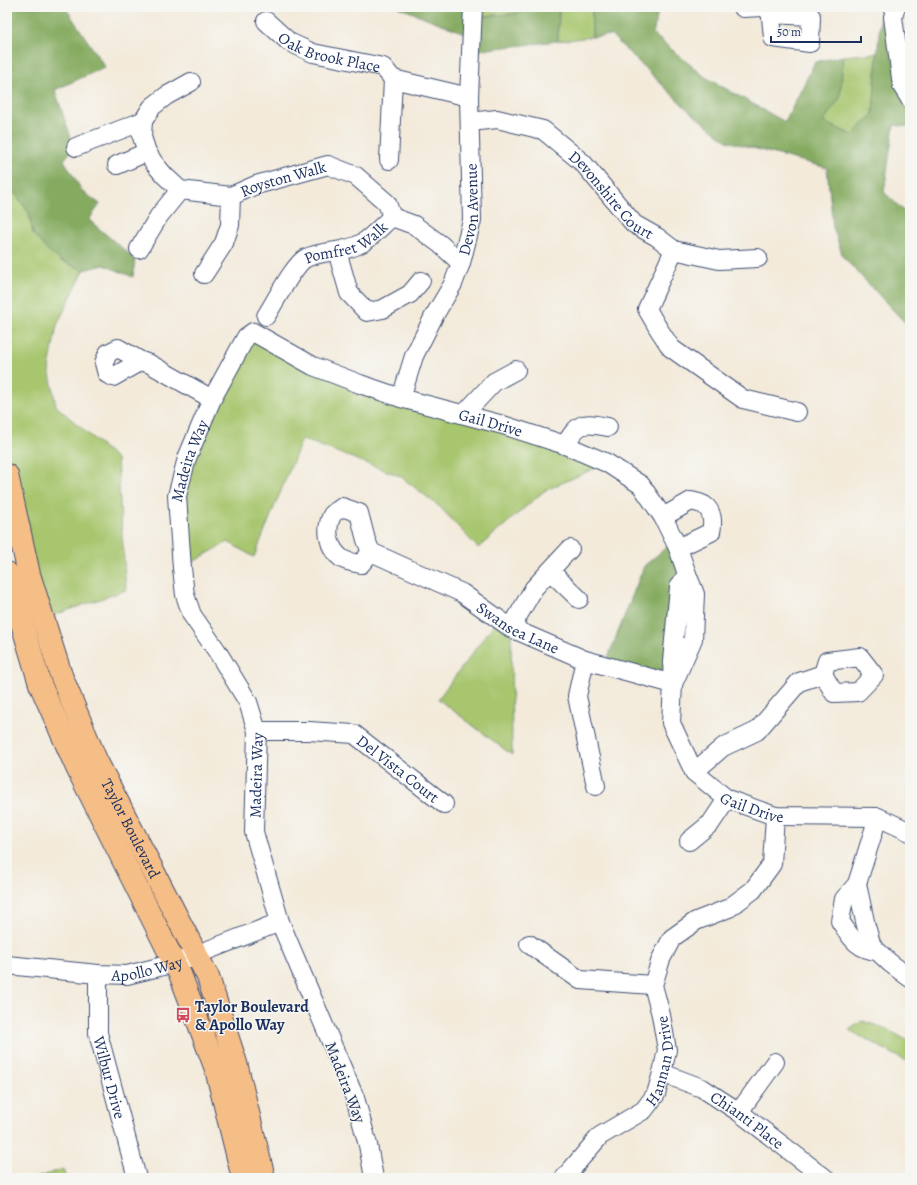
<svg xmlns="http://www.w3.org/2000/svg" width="917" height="1185" viewBox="0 0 917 1185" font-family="Alegreya,serif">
<rect width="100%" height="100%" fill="#f6f6f2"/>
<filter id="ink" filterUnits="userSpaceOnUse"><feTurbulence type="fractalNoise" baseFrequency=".025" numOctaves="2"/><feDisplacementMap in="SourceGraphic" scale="8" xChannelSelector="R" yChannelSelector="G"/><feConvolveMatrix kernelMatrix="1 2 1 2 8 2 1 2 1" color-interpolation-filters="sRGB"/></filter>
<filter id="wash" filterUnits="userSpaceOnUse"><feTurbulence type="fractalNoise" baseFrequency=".012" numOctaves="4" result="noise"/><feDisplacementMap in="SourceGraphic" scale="16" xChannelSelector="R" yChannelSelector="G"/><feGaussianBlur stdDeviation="0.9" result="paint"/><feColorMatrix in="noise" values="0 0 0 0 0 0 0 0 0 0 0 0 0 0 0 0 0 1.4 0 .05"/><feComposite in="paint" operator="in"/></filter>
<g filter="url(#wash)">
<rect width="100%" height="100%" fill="#f3eada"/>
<path fill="#a7c66e" stroke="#617a66" d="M 473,7 L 521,7 L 519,13 L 473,17 Z
M 562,7 L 592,7 L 592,37 L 558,41 L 559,9 Z
M 877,53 L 873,114 L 853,135 L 822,122 L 840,98 L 843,56 Z
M 7,182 L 29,213 L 33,234 L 61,261 L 84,270 L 57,325 L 49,368 L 56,406 L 117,459 L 126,590 L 43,619 L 7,475 Z
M 246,337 L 313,366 L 607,463 L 544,491 L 478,548 L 440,507 L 400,476 L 302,439 L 254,557 L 228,542 L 182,568 L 187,458 Z
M 498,619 L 511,628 L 512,755 L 438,699 Z
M 862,1021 L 885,1028 L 910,1042 L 910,1063 L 849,1030 Z
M 63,1169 L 66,1178 L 36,1178 Z"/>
<path fill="#85ab61" stroke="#506d60" d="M 7,7 L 65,7 L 105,67 L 55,90 L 74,147 L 64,160 L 82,191 L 100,204 L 89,220 L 135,259 L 133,277 L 104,265 L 84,270 L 61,261 L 44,247 L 33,234 L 29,213 L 7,182 Z
M 398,7 L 473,7 L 473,17 L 519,13 L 521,7 L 562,7 L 559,9 L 558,41 L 471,51 L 472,36 Z
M 592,7 L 659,7 L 653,34 L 705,77 L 785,122 L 815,62 L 843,56 L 840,98 L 823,122 L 853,135 L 873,114 L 881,7 L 900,7 L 895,39 L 910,57 L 910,127 L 894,125 L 884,192 L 910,217 L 910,328 L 843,257 L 833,227 L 827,168 L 727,141 L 690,112 L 611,35 L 592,37 Z
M 675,540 L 678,548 L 673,684 L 605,665 L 644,566 Z"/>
</g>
<g filter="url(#ink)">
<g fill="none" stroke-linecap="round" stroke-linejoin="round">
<defs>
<g id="minor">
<path d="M 743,7 L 743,8 L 763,7"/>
<path d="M 896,7 L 893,17 L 902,86 L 910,99"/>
<path d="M 770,14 L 811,16 L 810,43 L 773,38 L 770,7"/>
<path id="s1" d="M 266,21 L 289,42 L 313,53 L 383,67 L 393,79"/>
<path id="s2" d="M 191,82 L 166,96 L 152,107 L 143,121 L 142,137 L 147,152 L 154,163 L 164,175 L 180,190 L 231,196 L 256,185 L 328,165 L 356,176 L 387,203 L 392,217"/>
<path id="s3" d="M 470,122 L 497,119 L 543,130 L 583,163 L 634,224 L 657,237 L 674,250 L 719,260 L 758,258"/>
<path d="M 76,147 L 143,121"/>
<path d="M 389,160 L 393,79 L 469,97"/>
<path d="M 117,165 L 147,152"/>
<path d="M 139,249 L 159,216 L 180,190"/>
<path d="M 674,250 L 647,309 L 658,328 L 671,348 L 743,399 L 797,412"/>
<path d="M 337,251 L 349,293 L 367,312 L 383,309 L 410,294 L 421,281"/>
<path d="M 204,274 L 224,243 L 230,225 L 231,196"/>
<path id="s4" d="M 266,316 C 274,304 294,264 306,258 C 323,250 345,253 362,243 C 373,237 382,225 392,217 L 414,225 L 440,244 L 461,263"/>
<path d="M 141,361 L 113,377 L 107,374 L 104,363 L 108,353 L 118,348 L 141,361 L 150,364 L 212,399"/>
<path id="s5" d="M 401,398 L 414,356 L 434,316 L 453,284 L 461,263 L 472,220 L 469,97 L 473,7"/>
<path d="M 464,414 L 494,382 L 516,370"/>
<path d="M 565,445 C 579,422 582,422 608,427"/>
<path d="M 663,517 L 691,501 C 695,502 700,503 704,505 C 713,511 713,523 711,532 L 678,548"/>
<path id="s6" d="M 371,552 L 361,564 C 355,563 346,562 341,558 C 328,548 325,529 332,515 C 334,512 339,510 342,507 L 359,513 L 366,540 L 371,552 L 462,593 L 511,628 L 585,660 L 673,684"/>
<path d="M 550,571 L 579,599"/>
<path d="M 511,628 L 534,588 L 570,549"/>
<path d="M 860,657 L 874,675 L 858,692 L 834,693 L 823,674 L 827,661 Z"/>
<path d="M 585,660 L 577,696 L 596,786"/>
<path id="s7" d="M 673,684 L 693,639 L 695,594 L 687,574 L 679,587 L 672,661 L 673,684 L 671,723 L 694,772 L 727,799 L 775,816 L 878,817 L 910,832"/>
<path id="s8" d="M 257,731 L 309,731 L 354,734 L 444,804"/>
<path d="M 694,772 L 723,747 L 757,731 L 799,682 L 823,674"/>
<path d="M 878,817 L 857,884 L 866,926 L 872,946 L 890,963 L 910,978"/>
<path d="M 689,841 L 711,823 L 727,799"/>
<path d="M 857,884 L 844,899 L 840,921 C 851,937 856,949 877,951"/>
<path d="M 529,944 L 580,980 L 653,985"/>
<path id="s9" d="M 7,965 L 98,974 L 127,975 L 175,963 L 280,922"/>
<path id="s10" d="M 98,974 L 98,1033 L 137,1178"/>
<path id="s11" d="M 662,1073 L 702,1088 L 739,1112 L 825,1178"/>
<path d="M 739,1112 L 775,1062"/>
<path id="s12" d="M 374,1178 L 368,1145 L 355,1098 L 280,922 L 254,832 L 257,731 L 248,702 L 217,651 L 192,615 L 185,595 L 182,568 L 177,496 L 187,458 L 212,399 L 246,337 L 253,332 L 313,366 L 360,384 L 401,398 L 503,425 L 565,445 L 607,463 L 641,485 L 663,517 L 678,548 L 687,574"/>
<path id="s13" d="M 564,1178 L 600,1136 L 644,1110 L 656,1094 L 662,1073 L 667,1050 L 661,1015 L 653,985 L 661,959 L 672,938 L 696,921 L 729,908 L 753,890 L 772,864 L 775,816"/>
</g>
<g id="major">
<path id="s14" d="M 7,475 L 29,574 L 61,675 L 96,760 L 208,977 L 236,1063 L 264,1178"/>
<path d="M 7,573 L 40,684 L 77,768 L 180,974 L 216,1069 L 243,1178"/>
</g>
</defs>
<use href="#minor" stroke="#3b4b71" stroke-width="20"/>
<use href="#major" stroke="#3b4b71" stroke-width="24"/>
<use href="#minor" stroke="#fff" stroke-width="18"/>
<use href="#major" stroke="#f6be87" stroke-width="22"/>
</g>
</g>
<defs>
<symbol id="bus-bare" viewBox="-9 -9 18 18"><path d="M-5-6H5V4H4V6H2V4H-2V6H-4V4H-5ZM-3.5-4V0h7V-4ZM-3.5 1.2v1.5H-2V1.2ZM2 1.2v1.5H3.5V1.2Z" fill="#d1495b" stroke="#f6f6f2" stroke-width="2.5" paint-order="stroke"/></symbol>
</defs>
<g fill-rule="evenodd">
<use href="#bus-bare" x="172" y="1004" width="22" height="22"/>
</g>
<g text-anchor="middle" stroke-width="3" stroke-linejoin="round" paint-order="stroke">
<g font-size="16" fill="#1b2f5e" stroke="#f6f6f2">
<text dy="6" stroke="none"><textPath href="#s1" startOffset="73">Oak Brook Place</textPath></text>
<text dy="6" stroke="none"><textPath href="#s2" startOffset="252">Royston Walk</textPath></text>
<text dy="6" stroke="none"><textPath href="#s3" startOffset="169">Devonshire Court</textPath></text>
<text dy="6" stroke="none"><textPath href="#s5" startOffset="203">Devon Avenue</textPath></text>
<text dy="6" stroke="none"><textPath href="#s4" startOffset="114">Pomfret Walk</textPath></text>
<text dy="6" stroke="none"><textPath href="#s12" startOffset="1161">Gail Drive</textPath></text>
<text dy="6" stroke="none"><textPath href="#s12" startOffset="760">Madeira Way</textPath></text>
<text dy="6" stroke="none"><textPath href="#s6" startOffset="322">Swansea Lane</textPath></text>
<text dy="6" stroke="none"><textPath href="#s8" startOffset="153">Del Vista Court</textPath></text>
<text dy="6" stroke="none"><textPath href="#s12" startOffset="424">Madeira Way</textPath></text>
<text dy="6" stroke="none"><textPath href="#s7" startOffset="391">Gail Drive</textPath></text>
<text dy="6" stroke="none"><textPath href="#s14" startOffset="376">Taylor Boulevard</textPath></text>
<text dy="6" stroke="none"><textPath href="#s9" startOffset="141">Apollo Way</textPath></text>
<text dy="6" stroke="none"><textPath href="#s13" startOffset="160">Hannan Drive</textPath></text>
<text dy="6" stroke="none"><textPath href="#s10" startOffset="105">Wilbur Drive</textPath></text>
<text transform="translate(346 1082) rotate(69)" y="6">Madeira Way</text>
<text dy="6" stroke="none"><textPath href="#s11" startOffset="98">Chianti Place</textPath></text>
</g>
<g font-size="16" font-weight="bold" fill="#1b2f5e" stroke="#f6f6f2" text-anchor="start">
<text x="195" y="1012">Taylor Boulevard<tspan x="195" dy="18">&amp; Apollo Way</tspan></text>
</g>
</g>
<rect width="917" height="1185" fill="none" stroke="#f6f6f2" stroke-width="24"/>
<path d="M771 36v6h90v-6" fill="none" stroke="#1b2f5e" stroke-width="2"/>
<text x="777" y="36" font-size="12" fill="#1b2f5e" stroke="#f6f6f2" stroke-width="3" paint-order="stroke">50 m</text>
</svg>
